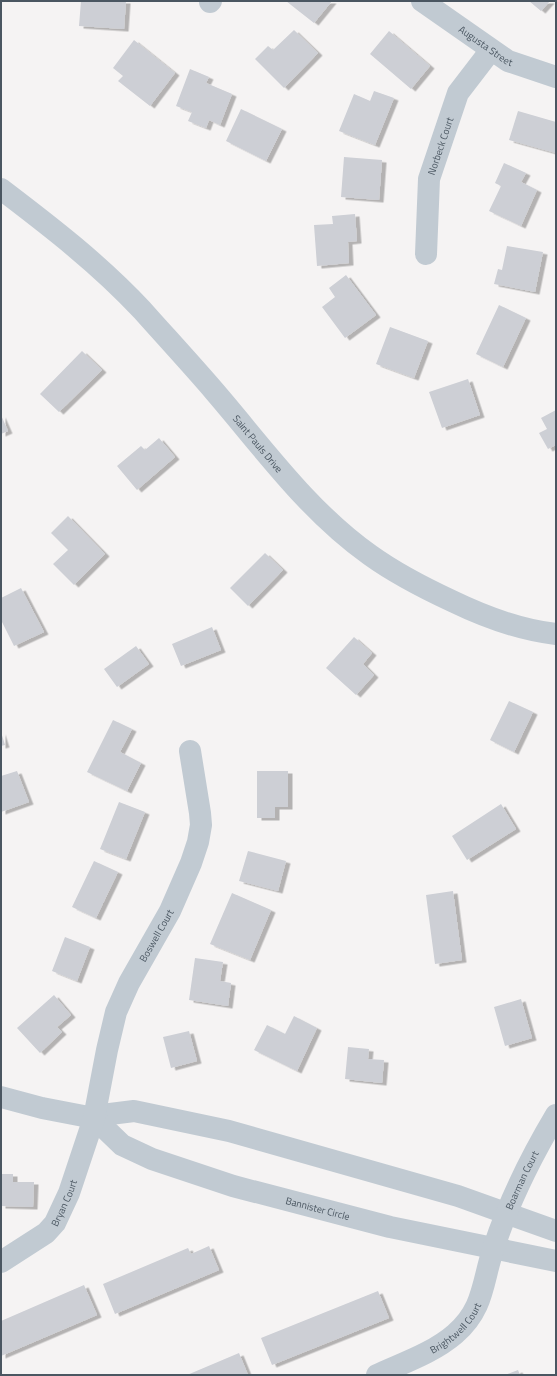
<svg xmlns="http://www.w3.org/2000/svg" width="557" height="1376" viewBox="0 0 557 1376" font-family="'Titillium Web',sans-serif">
<defs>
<filter id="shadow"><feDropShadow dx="4.5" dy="2.5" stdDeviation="0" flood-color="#0004"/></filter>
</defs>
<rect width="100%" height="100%" fill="#f5f3f3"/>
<path fill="#cdcfd5" filter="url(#shadow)" d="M 81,1 L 126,1 L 124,29 L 79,26 Z
M 286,1 L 332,1 L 314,23 Z
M 529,1 L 550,1 L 541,11 Z
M 294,30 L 318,53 L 284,88 L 255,59 L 268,46 L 273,50 Z
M 389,31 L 430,66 L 411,89 L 370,54 Z
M 134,40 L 175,73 L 150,106 L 118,81 L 123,76 L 113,68 Z
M 190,69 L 209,77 L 206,83 L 232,94 L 220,125 L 209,120 L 206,128 L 188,121 L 192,112 L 176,106 Z
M 374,91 L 394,98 L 375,145 L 339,131 L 354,94 L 370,101 Z
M 241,109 L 282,129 L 266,161 L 226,141 Z
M 518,111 L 556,122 L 556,153 L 509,140 Z
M 344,157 L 382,160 L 379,200 L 341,197 Z
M 504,163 L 526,173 L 521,182 L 537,190 L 521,226 L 489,211 L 501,186 L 495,183 Z
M 355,214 L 357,241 L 348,242 L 349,263 L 317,266 L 314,225 L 333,224 L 332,216 Z
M 507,246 L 543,252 L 535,292 L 494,284 L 498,269 L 502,270 Z
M 346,275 L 376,315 L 345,338 L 322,307 L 335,297 L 329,288 Z
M 499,305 L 526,318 L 503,367 L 476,354 Z
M 390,327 L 428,341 L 414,378 L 376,364 Z
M 82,351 L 102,370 L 59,412 L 40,394 Z
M 468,379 L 480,415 L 442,428 L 429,392 Z
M 556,410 L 556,445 L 548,449 L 539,433 L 547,429 L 541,418 Z
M 1,415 L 8,431 L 1,434 Z
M 159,438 L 175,457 L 137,490 L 117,466 L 141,446 L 145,450 Z
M 68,516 L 105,554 L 74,585 L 53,564 L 68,550 L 51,533 Z
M 265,553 L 283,570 L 248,606 L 230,588 Z
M 21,588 L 44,632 L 14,646 L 1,620 L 1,598 Z
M 212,627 L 221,650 L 181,666 L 172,644 Z
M 354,637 L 372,653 L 363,664 L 374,675 L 356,695 L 326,668 Z
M 136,646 L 149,664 L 117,687 L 104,669 Z
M 509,701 L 533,712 L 514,752 L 490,740 Z
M 113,720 L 132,729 L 120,752 L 141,763 L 127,791 L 87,772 Z
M 1,732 L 5,745 L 1,746 Z
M 17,771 L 29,802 L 1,812 L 1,776 Z
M 257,771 L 288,771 L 288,807 L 275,807 L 275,818 L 257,818 Z
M 119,802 L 145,812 L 126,859 L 100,849 Z
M 501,804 L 516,829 L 467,860 L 452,836 Z
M 248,851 L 286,861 L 278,891 L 239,881 Z
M 94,861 L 118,872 L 96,918 L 72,907 Z
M 453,891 L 462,960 L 435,964 L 426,895 Z
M 232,893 L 271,910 L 250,960 L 210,944 Z
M 65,937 L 90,947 L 77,981 L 52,971 Z
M 195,958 L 223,962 L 220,981 L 231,983 L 228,1006 L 189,1000 Z
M 54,995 L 71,1015 L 57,1027 L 62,1032 L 40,1053 L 17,1028 Z
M 521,999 L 532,1038 L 505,1046 L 494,1007 Z
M 294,1016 L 317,1028 L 297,1071 L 254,1050 L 267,1025 L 285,1034 Z
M 189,1031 L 197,1061 L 171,1068 L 163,1037 Z
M 348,1047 L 369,1049 L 368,1059 L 384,1060 L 382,1083 L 345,1079 Z
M 1,1174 L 13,1174 L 13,1182 L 34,1182 L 33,1207 L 1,1206 Z
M 209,1246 L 219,1270 L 115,1314 L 103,1284 L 188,1248 L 191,1254 Z
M 84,1285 L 97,1315 L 1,1356 L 1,1321 Z
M 378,1291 L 389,1318 L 272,1365 L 261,1338 Z
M 239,1353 L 248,1375 L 187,1375 Z
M 518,1370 L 520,1375 L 505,1375 Z"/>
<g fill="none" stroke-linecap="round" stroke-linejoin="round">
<path stroke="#7ad0a6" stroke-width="2.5" stroke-dasharray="3 2" stroke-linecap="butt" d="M 1,1223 L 2,1223"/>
<g stroke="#c1cad2" stroke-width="22">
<path id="s1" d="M 422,1 L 508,61 L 556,77"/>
<path d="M 210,2 L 211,1"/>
<path id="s2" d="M 1,189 C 51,227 99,264 142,310 C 166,337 191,364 215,392 C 264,449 308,511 370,555 C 395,573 424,588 452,601 C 485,617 520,630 556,634"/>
<path id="s3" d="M 426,254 L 429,179 L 458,93 L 491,50"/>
<path d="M 1,1097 L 42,1108 L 94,1118 L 110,1114 L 134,1111 L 229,1131 L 458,1196 L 556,1231"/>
<path id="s4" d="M 94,1118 L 122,1145 L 152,1159 L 233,1186 L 390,1227 L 556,1261"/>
<path id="s5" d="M 1,1262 L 46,1233 L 55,1223 L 69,1193 L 94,1118 L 107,1050 L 116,1012 L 129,983 L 170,911 L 191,863 L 198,842 L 201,825 L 200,813 L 190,751"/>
<path id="s6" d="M 377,1375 C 403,1363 433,1353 455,1334 C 485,1308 482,1281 494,1247 C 509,1201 531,1157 556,1115"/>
</g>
</g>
<g text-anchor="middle" stroke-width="3" stroke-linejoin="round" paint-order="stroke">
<g font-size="10" fill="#4a5661" stroke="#fff">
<text dy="4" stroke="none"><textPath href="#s1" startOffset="78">Augusta Street</textPath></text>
<text dy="4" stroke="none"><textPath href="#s3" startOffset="110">Norbeck Court</textPath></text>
<text dy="4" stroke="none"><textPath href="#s2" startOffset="363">Saint Pauls Drive</textPath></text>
<text dy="4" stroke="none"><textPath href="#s5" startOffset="374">Boswell Court</textPath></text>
<text dy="4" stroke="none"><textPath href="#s6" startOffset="258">Boarman Court</textPath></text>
<text dy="4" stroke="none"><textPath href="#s5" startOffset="89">Bryan Court</textPath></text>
<text dy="4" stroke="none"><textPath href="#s4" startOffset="245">Bannister Circle</textPath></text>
<text dy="4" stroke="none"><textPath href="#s6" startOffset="93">Brightwell Court</textPath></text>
</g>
</g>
<rect width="557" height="1376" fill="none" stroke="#4a5661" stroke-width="4"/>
</svg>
